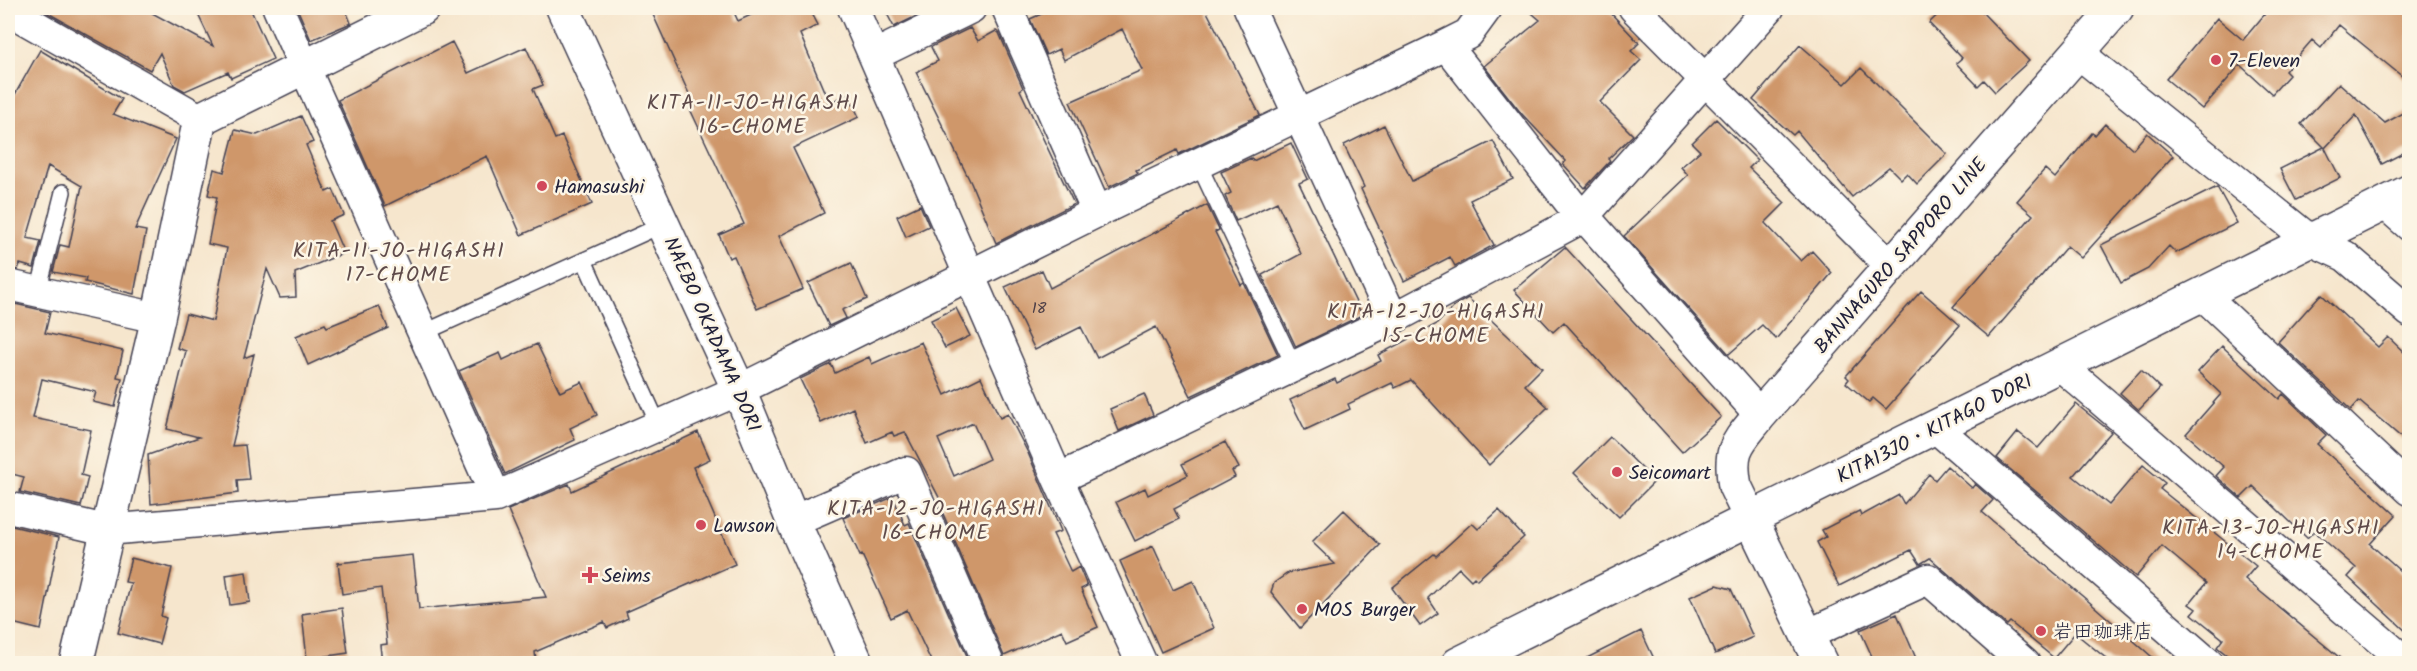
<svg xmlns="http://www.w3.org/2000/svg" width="2417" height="671" viewBox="0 0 2417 671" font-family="Kalam,'Klee One',sans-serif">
<rect width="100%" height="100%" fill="#fcf5e5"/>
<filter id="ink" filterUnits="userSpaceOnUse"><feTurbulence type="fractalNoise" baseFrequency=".0167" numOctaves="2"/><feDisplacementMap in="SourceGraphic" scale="12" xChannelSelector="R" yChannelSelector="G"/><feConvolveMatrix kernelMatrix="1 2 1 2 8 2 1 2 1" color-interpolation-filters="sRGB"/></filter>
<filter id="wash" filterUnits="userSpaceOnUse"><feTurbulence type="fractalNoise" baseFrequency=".008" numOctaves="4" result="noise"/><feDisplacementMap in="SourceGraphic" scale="24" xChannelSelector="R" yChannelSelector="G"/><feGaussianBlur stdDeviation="1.35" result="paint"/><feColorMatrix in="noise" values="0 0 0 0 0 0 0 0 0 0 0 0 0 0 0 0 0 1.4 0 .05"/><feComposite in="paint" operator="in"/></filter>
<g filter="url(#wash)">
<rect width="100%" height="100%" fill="#f6e6cd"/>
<g id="blocks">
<path fill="#cf976a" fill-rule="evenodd" d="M 39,8 L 143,8 L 213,46 L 195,8 L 250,8 L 273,59 L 231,78 L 228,72 L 185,91 L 174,85 L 160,53 L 150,70 Z
M 297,8 L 345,8 L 351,23 L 311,40 Z
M 650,8 L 732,8 L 738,21 L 766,8 L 809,8 L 818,25 L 800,34 L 829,103 L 848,94 L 859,117 L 793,148 L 824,213 L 779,236 L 803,289 L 757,309 L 734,256 L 729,258 L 719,235 L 744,224 L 690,109 L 695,107 Z
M 884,8 L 933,8 L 894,27 Z
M 1055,8 L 1205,8 L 1260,115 L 1179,154 L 1177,150 L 1136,170 L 1138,173 L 1109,187 L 1070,102 L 1142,70 L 1122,29 L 1064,60 L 1059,49 L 1046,55 L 1030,19 Z
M 1526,8 L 1606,8 L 1639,43 L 1631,51 L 1641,60 L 1600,102 L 1633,135 L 1608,159 L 1610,161 L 1585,188 L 1563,164 L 1566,161 L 1521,113 L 1484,66 L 1540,20 Z
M 1945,8 L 1978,8 L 2029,61 L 1995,92 L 1984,80 L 1978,86 L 1956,63 L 1962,58 L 1929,23 Z
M 2270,8 L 2409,8 L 2409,82 L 2339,25 L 2321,48 L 2312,40 L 2285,71 L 2289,75 L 2272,94 L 2240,65 L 2202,109 L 2166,79 L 2217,18 L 2243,40 Z
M 970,28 L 978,41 L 996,31 L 999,33 L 1023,88 L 1020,90 L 1074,204 L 996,243 L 971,183 L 916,72 L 938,61 L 931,47 Z
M 452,42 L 468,73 L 526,47 L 543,85 L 533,89 L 555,139 L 562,136 L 592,204 L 521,235 L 487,156 L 385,206 L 338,100 Z
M 1800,45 L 1845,84 L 1861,68 L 1947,154 L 1917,184 L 1907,173 L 1901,179 L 1889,167 L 1852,197 L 1797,131 L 1793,135 L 1753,100 Z
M 40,50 L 122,99 L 113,114 L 176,139 L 135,229 L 146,231 L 134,294 L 85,282 L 86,278 L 53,272 L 60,245 L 69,247 L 82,186 L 48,166 L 27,238 L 41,241 L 34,268 L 20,264 L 18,270 L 8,268 L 8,107 Z
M 2339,83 L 2385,123 L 2409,110 L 2409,150 L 2382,164 L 2356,115 L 2325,148 L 2340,178 L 2296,200 L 2280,169 L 2324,147 L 2301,124 Z
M 301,116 L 313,142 L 306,145 L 326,192 L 333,189 L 344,215 L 330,221 L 344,253 L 295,273 L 296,297 L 280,298 L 267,269 L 244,358 L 254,354 L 232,446 L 245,445 L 249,479 L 237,480 L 238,493 L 151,504 L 148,455 L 199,437 L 167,429 L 186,351 L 177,348 L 186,314 L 213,321 L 227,248 L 208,244 L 217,197 L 208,195 L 214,169 L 224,172 L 235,130 L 257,135 Z
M 1716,119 L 1757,160 L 1749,168 L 1785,203 L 1765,223 L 1801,261 L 1812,251 L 1832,273 L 1776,339 L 1762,325 L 1729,354 L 1624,236 L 1688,175 L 1681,167 L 1700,151 L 1692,143 Z
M 2105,124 L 2133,149 L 2147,133 L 2173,156 L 2081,258 L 2067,246 L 1989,337 L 1953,307 L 2033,215 L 2017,201 L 2045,169 L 2055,178 L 2092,133 L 2095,135 Z
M 1384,125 L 1412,181 L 1493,141 L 1513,179 L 1470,200 L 1494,245 L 1455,266 L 1450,257 L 1404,281 L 1361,189 L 1364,187 L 1344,145 Z
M 1291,143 L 1308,179 L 1299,183 L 1362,315 L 1296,347 L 1262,275 L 1301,254 L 1277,202 L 1236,221 L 1225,196 L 1231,193 L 1221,172 L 1251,158 L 1253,161 Z
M 2217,187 L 2237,223 L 2176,253 L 2169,246 L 2148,269 L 2121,283 L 2101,245 Z
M 920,205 L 929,226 L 906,237 L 897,216 Z
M 1207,205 L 1219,230 L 1215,232 L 1241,285 L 1244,283 L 1278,355 L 1191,396 L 1156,327 L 1097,358 L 1081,327 L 1035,350 L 1005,287 L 1042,270 L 1050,288 Z
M 1565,247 L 1721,417 L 1682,452 L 1564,322 L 1553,332 L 1514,290 Z
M 851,263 L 867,299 L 842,310 L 846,318 L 829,326 L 808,283 Z
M 1921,291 L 1960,325 L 1886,409 L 1873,398 L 1869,402 L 1846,383 L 1849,379 L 1846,376 Z
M 2321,294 L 2378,347 L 2388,337 L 2409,357 L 2409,444 L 2359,401 L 2351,410 L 2278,342 Z
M 1468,298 L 1542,368 L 1525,385 L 1548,407 L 1489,465 L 1411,380 L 1395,388 L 1392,383 L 1348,404 L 1350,409 L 1305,430 L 1290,400 L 1335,379 L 1337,383 L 1381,361 L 1378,355 L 1437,324 L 1454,306 Z
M 15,304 L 50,312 L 45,333 L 123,351 L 117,377 L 122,378 L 115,407 L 93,402 L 96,392 L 42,379 L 33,418 L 91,430 L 81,475 L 88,477 L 81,506 L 20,492 L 24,477 L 8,473 L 8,339 Z
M 379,306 L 388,328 L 308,365 L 296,336 L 325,324 L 327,327 Z
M 956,308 L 970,336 L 945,348 L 931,320 Z
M 921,342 L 945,395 L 981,377 L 1000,418 L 1008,414 L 1028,453 L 1061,531 L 1053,534 L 1071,572 L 1079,567 L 1087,586 L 1081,589 L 1098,627 L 1067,641 L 1062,630 L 1004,656 L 941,509 L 944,507 L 905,432 L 894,436 L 892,432 L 867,443 L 853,408 L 821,423 L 800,379 L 831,364 L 835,373 L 869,357 L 872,364 ZM 973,423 L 989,459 L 954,476 L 938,439 Z
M 537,344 L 560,392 L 582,382 L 597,415 L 570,428 L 575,440 L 505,474 L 459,371 L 500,353 L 503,360 Z
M 2222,346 L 2279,399 L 2283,394 L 2326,435 L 2317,444 L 2396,515 L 2370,544 L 2409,579 L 2409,634 L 2348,577 L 2356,568 L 2314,531 L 2307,538 L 2253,486 L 2241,498 L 2216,476 L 2224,467 L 2186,434 L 2221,394 L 2198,372 Z
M 2141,370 L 2160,388 L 2139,410 L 2120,393 Z
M 1144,394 L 1153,415 L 1119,431 L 1110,409 Z
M 2076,404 L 2111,432 L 2073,476 L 2109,505 L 2143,465 L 2165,483 L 2160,489 L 2256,566 L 2245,579 L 2346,663 L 2237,663 L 2217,647 L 2223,639 L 2192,614 L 2196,609 L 2189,604 L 2206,583 L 2162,546 L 2136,577 L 1997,458 L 2018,432 L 2038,448 Z
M 698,432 L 710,459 L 693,467 L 735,564 L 626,612 L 628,618 L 607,628 L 604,622 L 535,652 L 536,661 L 506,663 L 382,663 L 380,645 L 387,644 L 381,588 L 342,594 L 338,563 L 413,555 L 419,609 L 546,597 L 508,510 L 569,484 L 572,491 Z
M 1610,437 L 1655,481 L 1619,517 L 1574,473 Z
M 1225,442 L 1239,468 L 1232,471 L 1235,477 L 1174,509 L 1179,519 L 1135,541 L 1116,502 L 1145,488 L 1148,495 L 1188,475 L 1182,464 Z
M 1947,466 L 1972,488 L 1975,484 L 1993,500 L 1982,512 L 2087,600 L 2159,663 L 2112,663 L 2075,633 L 2054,658 L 2010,622 L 2007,625 L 1930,558 L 1920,564 L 1911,550 L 1839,586 L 1817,542 L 1826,537 L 1822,530 L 1859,511 L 1861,516 L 1899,495 L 1904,504 L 1929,474 L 1935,480 Z
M 893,497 L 905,525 L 909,523 L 970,663 L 932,663 L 907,610 L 891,618 L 862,555 L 860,556 L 843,518 Z
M 1344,510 L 1380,545 L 1300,628 L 1271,592 L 1274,583 L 1288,573 L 1335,564 L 1312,542 Z
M 1499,510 L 1524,537 L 1477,580 L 1474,577 L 1471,580 L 1459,568 L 1428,598 L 1438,613 L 1420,626 L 1392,588 L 1434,554 L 1436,556 L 1472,523 L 1478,529 Z
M 12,526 L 59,537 L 41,630 L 8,622 L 8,530 L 10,531 Z
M 1153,546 L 1173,590 L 1193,581 L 1214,628 L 1161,652 L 1120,561 Z
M 131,558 L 172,568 L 161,616 L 166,618 L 159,644 L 118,633 L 131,583 L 125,582 Z
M 246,572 L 250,602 L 230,605 L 226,575 Z
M 1717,585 L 1731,589 L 1753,637 L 1715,654 L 1690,597 Z
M 342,608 L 348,653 L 307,659 L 302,614 Z
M 1897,614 L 1918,663 L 1875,663 L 1860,630 Z
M 1641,631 L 1656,663 L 1577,663 Z"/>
</g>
</g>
<g filter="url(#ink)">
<use href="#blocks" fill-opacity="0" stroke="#423f51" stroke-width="1.5"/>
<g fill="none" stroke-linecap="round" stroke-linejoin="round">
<defs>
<path id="lane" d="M 1198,163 L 1294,366
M 584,260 L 659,426
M 38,292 L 63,192
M 423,333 L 664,224"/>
<path id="street" d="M 278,8 L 496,497
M 853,8 L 1058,479 L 1142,664
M 1007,8 L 1097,212
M 1249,8 L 1393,319
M 1634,8 L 1890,266
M 8,10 L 200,119
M 1446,45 L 1582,218 L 1591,224 L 1760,415
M 2077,52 L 2310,240 L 2345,256 L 2410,312
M 875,55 L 971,8
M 2384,203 L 2410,226
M 8,285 L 158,318
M 2203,295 L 2410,490
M 2060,365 L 2408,664
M 1935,427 L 2209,664
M 1058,479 L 1387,322 L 1582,218 L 1769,8
M 8,507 L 106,530 L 496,497 L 739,390 L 1097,212 L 1446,45 L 1468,34 L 1487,8
M 793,521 L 906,472 L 989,664
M 1807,635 L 1928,579 L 2025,664"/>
<path id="secondary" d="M 563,8 L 739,390 L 793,521 L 857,664
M 76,664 L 158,318 L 200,119 L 423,8
M 1458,664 L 2410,191
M 1821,664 L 1735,486 C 1728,448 1738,443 1760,415 L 2117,8"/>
</defs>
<use href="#lane" stroke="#423f51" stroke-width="18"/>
<use href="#street" stroke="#423f51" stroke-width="33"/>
<use href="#secondary" stroke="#423f51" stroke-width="36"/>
<use href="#lane" stroke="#fff" stroke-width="15"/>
<use href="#street" stroke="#fff" stroke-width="30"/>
<use href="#secondary" stroke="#fff" stroke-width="33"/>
</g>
</g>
<g fill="#d1495b" stroke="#fcf5e5" stroke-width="2">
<circle cx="2216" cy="60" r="6"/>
<circle cx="542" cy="186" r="6"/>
<circle cx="1617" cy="472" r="6"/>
<circle cx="701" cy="525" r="6"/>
<path d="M587 566h6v6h6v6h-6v6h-6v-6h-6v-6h6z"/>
<circle cx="1302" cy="609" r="6"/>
<circle cx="2041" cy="631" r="6"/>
</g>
<g text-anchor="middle" stroke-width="5" stroke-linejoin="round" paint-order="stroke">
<g font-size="16" fill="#4d3f47">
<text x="1039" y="313">18</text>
</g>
<g font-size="20" fill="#22223b" stroke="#fcf5e5" text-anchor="start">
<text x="2228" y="67">7-Eleven</text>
<text x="554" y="193">Hamasushi</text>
<text x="1629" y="479">Seicomart</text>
<text x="713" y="532">Lawson</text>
<text x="602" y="582">Seims</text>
<text x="1314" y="616">MOS Burger</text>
<text x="2053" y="638">岩田珈琲店</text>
</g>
<g font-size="20" fill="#22223b" stroke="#fcf5e5">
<text transform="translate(1900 255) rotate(-49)" y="7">BANNAGURO SAPPORO LINE</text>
<text transform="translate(713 334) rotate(66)" y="7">NAEBO OKADAMA DORI</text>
<text transform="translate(1934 428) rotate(-27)" y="7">KITA13JO・KITAGO DORI</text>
</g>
<g font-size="21" letter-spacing="1.5" fill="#5f4b4b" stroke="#fcf5e5">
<text x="753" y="109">KITA-11-JO-HIGASHI<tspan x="753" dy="24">16-CHOME</tspan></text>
<text x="399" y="257">KITA-11-JO-HIGASHI<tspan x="399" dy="24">17-CHOME</tspan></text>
<text x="1436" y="318">KITA-12-JO-HIGASHI<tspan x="1436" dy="24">15-CHOME</tspan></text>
<text x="936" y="515">KITA-12-JO-HIGASHI<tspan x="936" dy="24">16-CHOME</tspan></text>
<text x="2271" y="534">KITA-13-JO-HIGASHI<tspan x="2271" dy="24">14-CHOME</tspan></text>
</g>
</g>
<rect width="2417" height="671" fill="none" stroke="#fcf5e5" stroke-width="30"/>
</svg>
